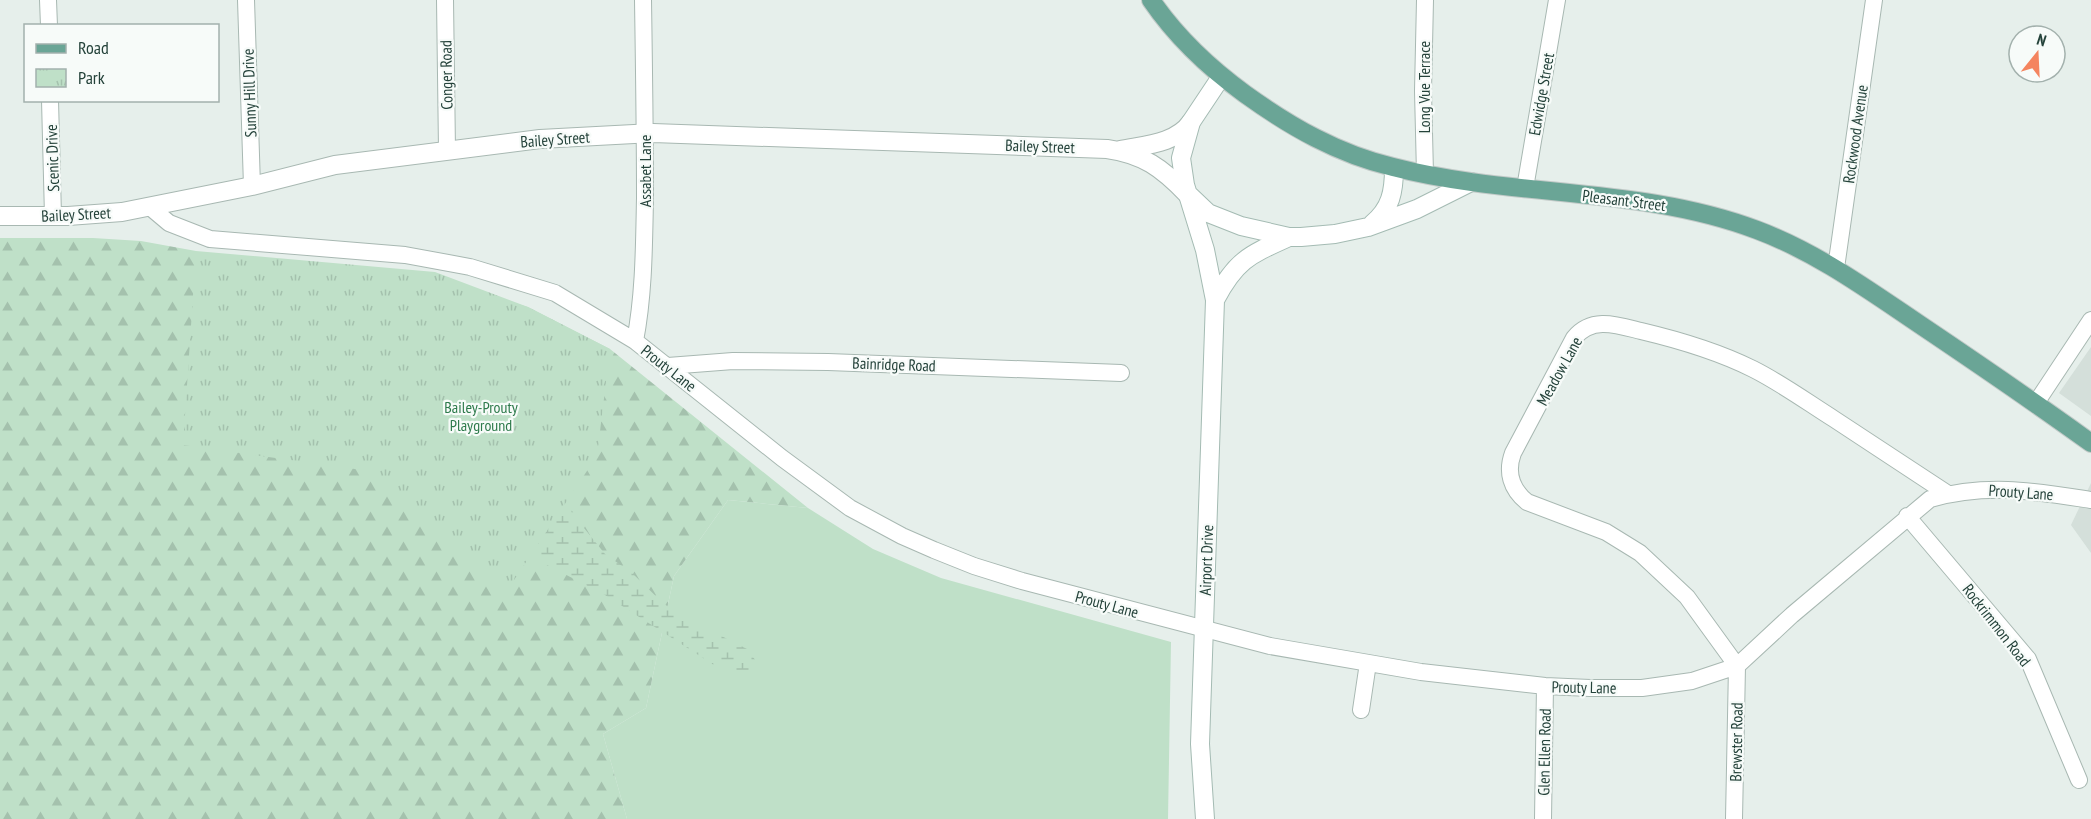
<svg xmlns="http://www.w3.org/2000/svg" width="2091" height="819" viewBox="0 0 2091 819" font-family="'PT Sans Narrow',sans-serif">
<defs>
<pattern id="forest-firs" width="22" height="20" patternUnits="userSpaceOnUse" patternTransform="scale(1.5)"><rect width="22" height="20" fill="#bfe0c8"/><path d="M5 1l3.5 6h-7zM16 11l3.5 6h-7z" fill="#a4c1ad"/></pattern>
<pattern id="wetland-marsh" width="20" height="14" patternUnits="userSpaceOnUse" patternTransform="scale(1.5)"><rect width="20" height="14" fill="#bfe0c8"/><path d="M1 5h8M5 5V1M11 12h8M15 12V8" fill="none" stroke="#a4c1ad"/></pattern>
<pattern id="park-tufts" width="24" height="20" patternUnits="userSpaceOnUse" patternTransform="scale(1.5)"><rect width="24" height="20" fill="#bfe0c8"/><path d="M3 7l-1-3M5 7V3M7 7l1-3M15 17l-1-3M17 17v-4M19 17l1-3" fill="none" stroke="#a4c1ad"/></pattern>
</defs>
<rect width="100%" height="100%" fill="#e6efeb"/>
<path fill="#d4dfda" d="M 2091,347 L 2091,416 L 2059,393 Z
M 2091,483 L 2091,553 L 2071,525 Z"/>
<path fill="#bfe0c8" d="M 728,500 L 808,508 L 873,549 L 941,578 L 1171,642 L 1168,819 L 627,819 L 603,734 L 646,708 L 674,576 Z"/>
<path fill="url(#forest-firs)" d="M 0,238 L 93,238 L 141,241 L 196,251 L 209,358 L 438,280 L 528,307 L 610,349 L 808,508 L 728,500 L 674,576 L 646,708 L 603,734 L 627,819 L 0,819 Z"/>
<path fill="url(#wetland-marsh)" d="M 561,494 L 580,523 L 605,554 L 632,573 L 664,604 L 690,620 L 747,649 L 756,661 L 757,670 L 739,674 L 717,667 L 605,595 L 497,539 Z"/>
<path fill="url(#park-tufts)" d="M 196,251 L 435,272 L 528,307 L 610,349 L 597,456 L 506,592 L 362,470 L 183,445 Z"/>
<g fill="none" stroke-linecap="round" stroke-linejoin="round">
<defs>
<path id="minor" d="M 48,0 L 49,26
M 246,0 L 252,186
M 445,0 L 447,150
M 1425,0 L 1423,91 L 1425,174
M 50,100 L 53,216
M 1525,188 L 1557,0
M 150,207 L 169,223 L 210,239 L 405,255 L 470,267 L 555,293 L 635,341 L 782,458 L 850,508 L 902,536 L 934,550 L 974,566 L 1022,581 L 1270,646 L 1421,672 L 1545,686 L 1590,688 L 1642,688 L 1692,681 L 1737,666 L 1792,615 L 1930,499 C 1988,483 2033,491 2091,500
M 1836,268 L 1874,0
M 635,341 C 644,294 644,246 645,198 C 645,132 644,66 643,0
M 668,366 L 733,361 L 828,362 L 1121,373
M 2036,403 L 2091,320
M 1907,516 L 2028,659 L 2079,780
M 1361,710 L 1368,663
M 1543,819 L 1545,686
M 1734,819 L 1737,666 L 1687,597 L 1640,553 L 1606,532 L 1527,502 C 1511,489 1506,472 1513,453 L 1574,338 C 1592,316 1617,325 1641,331 C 1679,340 1717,351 1753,369 C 1781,383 1807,402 1834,419 C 1872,444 1910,469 1948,494"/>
<path id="tertiary" d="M 1120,150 C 1144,145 1176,144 1191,122
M 0,216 L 68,216 L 122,212 L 252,186 L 335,165 L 540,139 L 653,133 L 1107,149 C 1143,154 1162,168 1187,194"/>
<path id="secondary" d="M 1188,194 L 1208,213 L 1241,226 L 1289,237 L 1301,237 L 1335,234 L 1368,227 L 1417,209 L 1471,182
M 1372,224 C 1391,209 1394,191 1394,168
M 1215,300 C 1236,260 1249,255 1289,237
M 1205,819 L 1200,744 L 1215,300 L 1205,250 L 1185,185 L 1181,158 L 1191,122 L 1221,77"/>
<path id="primary" d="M 1151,0 C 1177,38 1208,67 1245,94 C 1291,127 1338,154 1393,167 C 1513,198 1641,186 1757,230 C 1816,252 1867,289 1919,324 C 1977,363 2034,402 2091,443"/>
</defs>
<use href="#minor" stroke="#a8b8b2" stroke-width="18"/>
<use href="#tertiary" stroke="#a8b8b2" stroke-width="20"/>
<use href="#secondary" stroke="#a4bbb3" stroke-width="20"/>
<use href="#primary" stroke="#c2cac8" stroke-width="20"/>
<use href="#minor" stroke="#fff" stroke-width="16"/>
<use href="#tertiary" stroke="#fff" stroke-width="18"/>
<use href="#secondary" stroke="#fff" stroke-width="18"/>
<use href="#primary" stroke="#6aa596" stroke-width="18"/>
</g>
<g text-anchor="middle" stroke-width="4.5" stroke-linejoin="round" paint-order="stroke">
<g font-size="16" fill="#24423a" stroke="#f7fbf9">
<text transform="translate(446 75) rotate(-91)" y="6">Conger Road</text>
<text transform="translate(1424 87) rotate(-90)" y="6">Long Vue Terrace</text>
<text transform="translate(249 93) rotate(-92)" y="6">Sunny Hill Drive</text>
<text transform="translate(1541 94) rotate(-80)" y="6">Edwidge Street</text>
<text transform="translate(1855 134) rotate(-82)" y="6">Rockwood Avenue</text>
<text transform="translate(555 139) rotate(-4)" y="6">Bailey Street</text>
<text transform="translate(1040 146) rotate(2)" y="6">Bailey Street</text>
<text transform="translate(52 158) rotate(-92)" y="6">Scenic Drive</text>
<text transform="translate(645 171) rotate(-90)" y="6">Assabet Lane</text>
<text transform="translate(1624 200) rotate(7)" y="6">Pleasant Street</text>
<text transform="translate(76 214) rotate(-3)" y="6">Bailey Street</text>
<text transform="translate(894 364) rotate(2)" y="6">Bainridge Road</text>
<text transform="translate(669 368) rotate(38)" y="6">Prouty Lane</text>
<text transform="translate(1559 371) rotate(-61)" y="6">Meadow Lane</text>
<text transform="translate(2021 492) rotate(4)" y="6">Prouty Lane</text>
<text transform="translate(1206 560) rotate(-88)" y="6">Airport Drive</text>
<text transform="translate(1107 604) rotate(15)" y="6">Prouty Lane</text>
<text transform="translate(1997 625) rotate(52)" y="6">Rockrimmon Road</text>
<text transform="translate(1584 687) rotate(1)" y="6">Prouty Lane</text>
<text transform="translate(1736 742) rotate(-89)" y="6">Brewster Road</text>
<text transform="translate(1544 752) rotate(-89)" y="6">Glen Ellen Road</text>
</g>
<g font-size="16" fill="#2d7a4b" stroke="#f7fbf9">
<text x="481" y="413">Bailey-Prouty<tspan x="481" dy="18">Playground</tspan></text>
</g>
</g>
<rect x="24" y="24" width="195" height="78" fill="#f7fbf9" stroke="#a3b1ad" stroke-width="1.5"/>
<rect x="36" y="44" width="30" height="9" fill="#6aa596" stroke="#a3b1ad" stroke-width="1.5"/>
<text x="78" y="54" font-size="18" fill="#24423a">Road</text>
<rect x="36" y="69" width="30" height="18" fill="url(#park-tufts)" stroke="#a3b1ad" stroke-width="1.5"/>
<text x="78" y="84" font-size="18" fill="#24423a">Park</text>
<g transform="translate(2037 54) rotate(18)"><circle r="28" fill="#f7fbf9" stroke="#a3b1ad" stroke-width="1.5"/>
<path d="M0-4.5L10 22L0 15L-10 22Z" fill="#f4845f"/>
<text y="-9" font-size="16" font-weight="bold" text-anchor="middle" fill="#24423a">N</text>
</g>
</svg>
